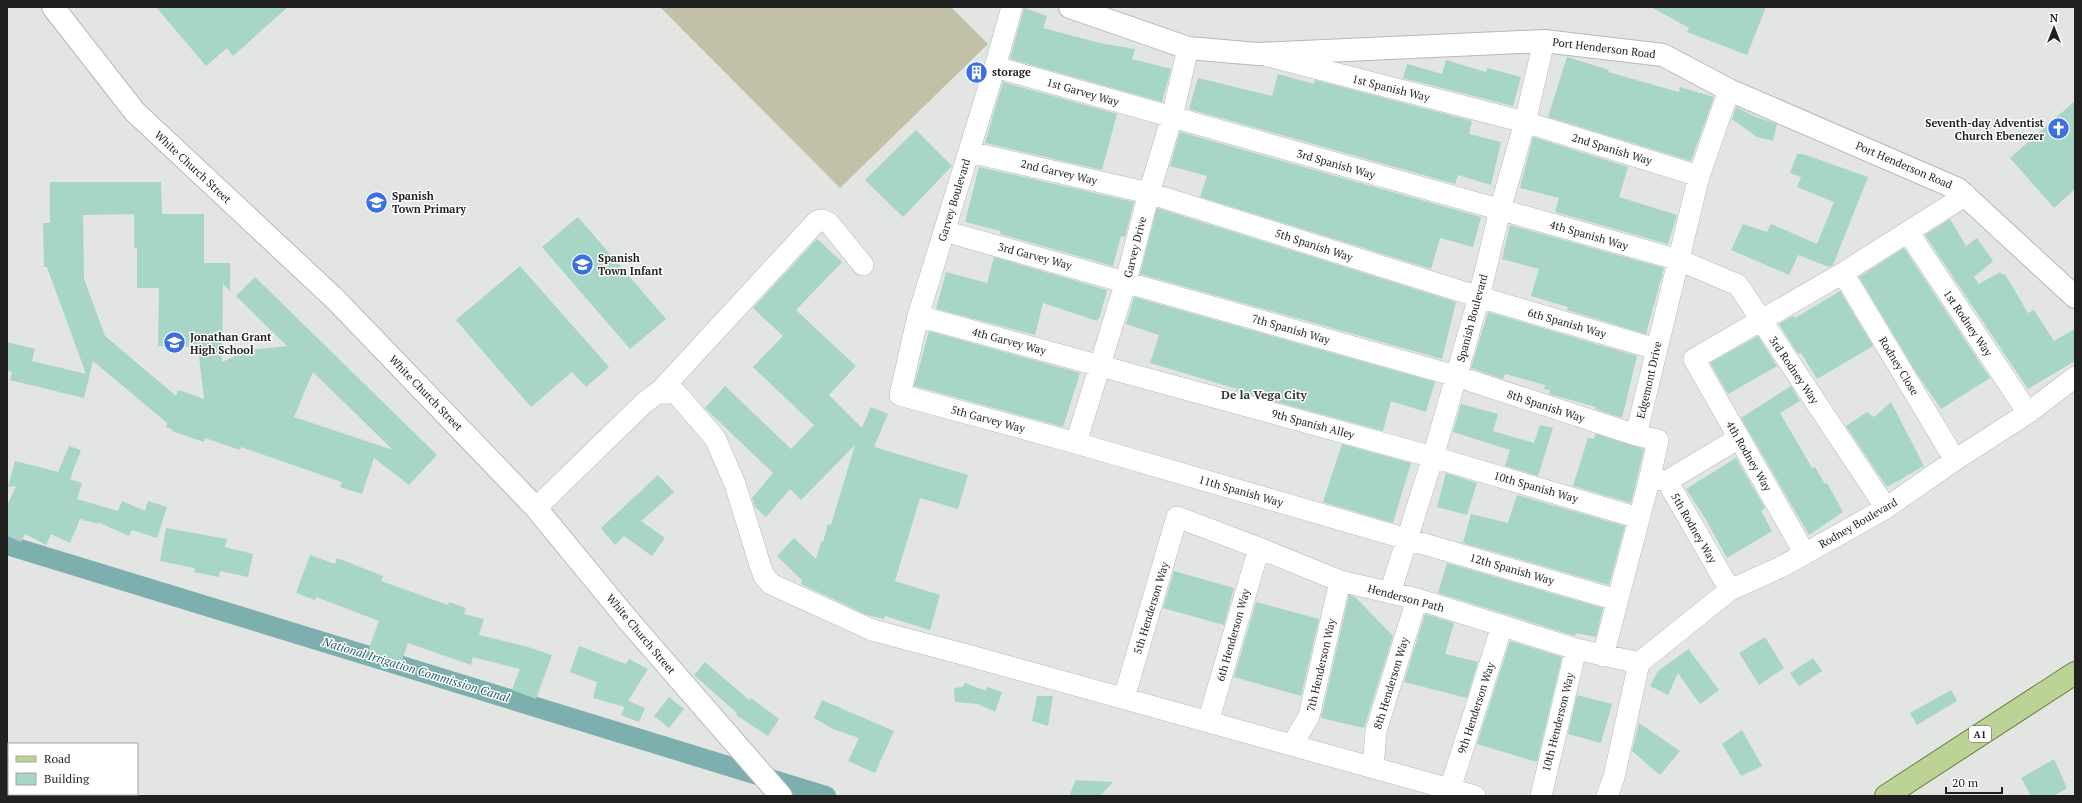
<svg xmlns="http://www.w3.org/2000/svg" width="2082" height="803" viewBox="0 0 2082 803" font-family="'PT Serif',serif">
<rect width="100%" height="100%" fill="#e2e5e2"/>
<path fill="#c2c0a6" d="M 660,7 L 951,7 L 988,44 L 840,188 Z"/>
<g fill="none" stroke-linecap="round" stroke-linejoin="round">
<path stroke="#7dafae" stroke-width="20" d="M 7,545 L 826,796"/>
</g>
<path fill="#a7d5c6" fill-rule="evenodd" d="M 156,7 L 288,7 L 233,56 L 227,48 L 206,66 Z
M 1651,7 L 1766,7 L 1747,55 L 1687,32 L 1689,28 Z
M 1024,8 L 1047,16 L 1043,28 L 1100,43 L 1135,49 L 1132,59 L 1171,69 L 1162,102 L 1010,59 Z
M 1567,57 L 1609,70 L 1608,72 L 1679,92 L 1680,87 L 1714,97 L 1691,161 L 1548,117 Z
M 1446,60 L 1486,72 L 1487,68 L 1521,77 L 1513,106 L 1403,78 L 1407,64 L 1442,74 Z
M 974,64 L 983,65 L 978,82 L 971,79 L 968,74 L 970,68 Z
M 1278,74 L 1314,84 L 1315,80 L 1472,121 L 1469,134 L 1501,142 L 1491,185 L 1458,175 L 1455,184 L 1189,109 L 1198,78 L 1272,96 Z
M 1003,82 L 1117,114 L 1102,170 L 985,143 Z
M 2075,101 L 2075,189 L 2054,208 L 2010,158 Z
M 1736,107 L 1756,117 L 1777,124 L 1773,141 L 1757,137 L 1732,119 Z
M 916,130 L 952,166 L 903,217 L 865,180 Z
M 1180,132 L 1481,217 L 1473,247 L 1440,238 L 1431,269 L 1200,197 L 1207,176 L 1170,166 Z
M 1533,137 L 1628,167 L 1619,197 L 1677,215 L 1668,244 L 1555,212 L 1559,198 L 1520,188 Z
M 1797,154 L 1803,154 L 1868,177 L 1833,265 L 1829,267 L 1798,255 L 1789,275 L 1731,250 L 1743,224 L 1767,232 L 1771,224 L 1817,244 L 1834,202 L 1797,187 L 1801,177 L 1790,173 Z
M 979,167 L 1134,202 L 1125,237 L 1121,236 L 1113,266 L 1000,234 L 1001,231 L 965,222 Z
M 50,182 L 161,182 L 162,214 L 204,214 L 204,263 L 230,263 L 230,291 L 223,284 L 222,362 L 248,350 L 287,346 L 236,296 L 255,277 L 437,455 L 409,485 L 374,458 L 362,494 L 340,487 L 342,482 L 241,447 L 240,450 L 205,438 L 204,442 L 172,431 L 172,429 L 166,427 L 167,423 L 93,361 L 84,398 L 10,380 L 12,372 L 7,370 L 7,342 L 35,349 L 32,361 L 86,374 L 47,267 L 44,267 L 43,223 L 50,223 ZM 134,214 L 134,248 L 137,248 L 137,288 L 159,288 L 158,346 L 198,347 L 204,399 L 178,390 L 176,396 L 105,336 L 84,279 L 83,215 ZM 313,372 L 393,450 L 294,417 Z
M 1157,208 L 1456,302 L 1442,359 L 1140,274 Z
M 578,217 L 666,319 L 630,349 L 542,247 Z
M 1950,219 L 1966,246 L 1977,238 L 1993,261 L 1974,277 L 1979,284 L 2000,272 L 2003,275 L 2005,274 L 2028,313 L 2034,310 L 2054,341 L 2075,329 L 2075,361 L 2028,389 L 1925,235 Z
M 1510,225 L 1664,268 L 1646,334 L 1567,310 L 1568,307 L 1531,296 L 1539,269 L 1502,259 Z
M 817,239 L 842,262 L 796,310 L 856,366 L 829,395 L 862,428 L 871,407 L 888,414 L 874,447 L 968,475 L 958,509 L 920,498 L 895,581 L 940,595 L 930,630 L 885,616 L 884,619 L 867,615 L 801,584 L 802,580 L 777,556 L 794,538 L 816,559 L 821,542 L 823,542 L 828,524 L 831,525 L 855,445 L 801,500 L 790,489 L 766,517 L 755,507 L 752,498 L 773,473 L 705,408 L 725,386 L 791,449 L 814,425 L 753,367 L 783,336 L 753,308 Z
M 1904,248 L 1990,378 L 1941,409 L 1917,374 L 1859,277 Z
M 994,257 L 1107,290 L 1100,316 L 1097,321 L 1043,303 L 1035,335 L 936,309 L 946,272 L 987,283 Z
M 520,266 L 609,367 L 586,387 L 572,372 L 531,407 L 456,320 Z
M 1840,291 L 1873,346 L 1817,379 L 1801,353 L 1798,354 L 1779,324 L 1793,316 L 1795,318 Z
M 1134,297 L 1435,382 L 1426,412 L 1391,401 L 1383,431 L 1236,391 L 1237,389 L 1150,363 L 1159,335 L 1126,324 Z
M 1488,312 L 1637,356 L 1622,418 L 1595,409 L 1596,407 L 1549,394 L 1550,390 L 1544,389 L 1545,385 L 1505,374 L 1503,379 L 1471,368 Z
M 929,331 L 1080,373 L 1063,427 L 914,386 Z
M 1758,336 L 1777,366 L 1728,394 L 1710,363 Z
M 1791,386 L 1800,401 L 1780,413 L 1812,468 L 1815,467 L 1825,484 L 1827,483 L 1843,512 L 1809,535 L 1741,418 Z
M 1891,402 L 1924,466 L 1887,487 L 1846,426 L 1867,412 L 1874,417 Z
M 1461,404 L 1498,414 L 1493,431 L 1534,443 L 1540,425 L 1553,428 L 1538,476 L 1505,466 L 1510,450 L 1453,432 Z
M 1596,434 L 1644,449 L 1631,503 L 1573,486 L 1588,438 L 1594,439 Z
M 1342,444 L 1411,463 L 1393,523 L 1323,502 Z
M 69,446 L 81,450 L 70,479 L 82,483 L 77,499 L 118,511 L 122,501 L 145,511 L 148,501 L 167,507 L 157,538 L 132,530 L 129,536 L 98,522 L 98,524 L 80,519 L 70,543 L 51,534 L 46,545 L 25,534 L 21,542 L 7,536 L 7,506 L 16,486 L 8,487 L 15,461 L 58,472 Z
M 1736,458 L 1765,508 L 1761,511 L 1772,531 L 1727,558 L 1705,518 L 1686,489 Z
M 1446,473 L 1477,483 L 1467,515 L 1437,507 Z
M 658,475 L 674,492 L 641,521 L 665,538 L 652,556 L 624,536 L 615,545 L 601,528 Z
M 1517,495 L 1625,526 L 1609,585 L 1463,543 L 1471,514 L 1508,523 Z
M 166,528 L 227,539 L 225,547 L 253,554 L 248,577 L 220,571 L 219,577 L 194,572 L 195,568 L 160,561 Z
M 310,555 L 335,564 L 337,558 L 383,576 L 381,581 L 448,605 L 449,602 L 466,608 L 464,614 L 484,619 L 479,635 L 528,647 L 552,655 L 536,699 L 512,690 L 520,669 L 473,657 L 471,665 L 408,643 L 401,663 L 368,651 L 379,621 L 316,597 L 315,600 L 296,593 Z
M 1447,563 L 1603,608 L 1596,637 L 1576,633 L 1575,636 L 1438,593 Z
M 1174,571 L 1234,588 L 1224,625 L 1163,608 Z
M 1349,595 L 1355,597 L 1393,636 L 1364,728 L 1321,718 Z
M 1256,602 L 1319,619 L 1301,696 L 1234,677 Z
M 1425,614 L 1454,623 L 1445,654 L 1478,662 L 1467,698 L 1404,682 Z
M 1765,637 L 1784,668 L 1759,685 L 1739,653 Z
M 1510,641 L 1562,657 L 1537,762 L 1477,744 Z
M 579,646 L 626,664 L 629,659 L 648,669 L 628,701 L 645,708 L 639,722 L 621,715 L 625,707 L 593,698 L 597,682 L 570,672 Z
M 1690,648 L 1689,650 L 1719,690 L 1700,704 L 1678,673 L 1668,695 L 1650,686 L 1658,671 Z
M 1813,658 L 1822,671 L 1799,686 L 1790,673 Z
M 705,662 L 749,700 L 751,698 L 779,719 L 768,736 L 736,715 L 737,713 L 694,675 Z
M 965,683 L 986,691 L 987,687 L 1002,692 L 995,712 L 978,704 L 955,702 L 954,688 L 962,687 Z
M 1951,690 L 1957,701 L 1917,725 L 1910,713 Z
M 1577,695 L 1612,704 L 1601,743 L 1568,734 Z
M 1037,696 L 1053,696 L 1048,726 L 1032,721 Z
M 669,697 L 684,709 L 669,728 L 654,716 Z
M 822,700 L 894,731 L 875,773 L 848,761 L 859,738 L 833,729 L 814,718 Z
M 1639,723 L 1680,751 L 1660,775 L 1632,751 Z
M 1742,730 L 1762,766 L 1741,776 L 1722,744 Z
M 2054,759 L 2067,788 L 2054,796 L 2031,796 L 2021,778 Z
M 1076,780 L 1113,782 L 1100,796 L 1069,796 Z"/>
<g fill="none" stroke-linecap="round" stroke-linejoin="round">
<defs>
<path id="street" d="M 1012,7 L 995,67 L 918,316 L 900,395 L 1076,443 L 1617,600
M 1268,56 L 1525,122 L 1699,176
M 995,67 L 1679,260 L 1738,285 L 1886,508
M 969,152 L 1149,193 L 1479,297 L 1656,349
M 944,231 L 1456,376 L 1636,435
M 1908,232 L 2028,413
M 1843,273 L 1955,460
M 918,316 L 1433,457 L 1639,518
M 660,391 L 817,221 L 822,220 L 829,223 L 863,265
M 1076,443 L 1126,281 L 1149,193 L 1172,117 L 1188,48
M 1650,477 L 1667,481 L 1730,590
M 1667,481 L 1739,438
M 536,508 L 644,403 L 660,391 L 676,393 L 715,438 L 735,484 L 760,565 L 764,576 L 771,584 L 872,630 L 963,654 L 1475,796
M 1805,554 L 1694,359 L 1843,273 L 1966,195
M 1390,593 L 1433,457 L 1479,297 L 1500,210 L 1525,122 L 1544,41
M 1603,656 L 1650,477 L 1658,440 L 1636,435 L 1699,176 L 1729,90
M 1639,663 L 1730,590 L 1781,567 L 1886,508 L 1955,460 L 2028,413 L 2075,377
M 1124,698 L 1177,517 L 1259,548 L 1340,581 L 1417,599 L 1576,649 L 1639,663
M 1208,722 L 1259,548
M 1292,745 L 1309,716 L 1340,581
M 1373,768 L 1376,731 L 1417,599
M 1450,789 L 1502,626
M 1541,796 L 1576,649
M 1607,796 L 1614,777 L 1639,663"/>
<path id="secondary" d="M 53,7 L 135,112 L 336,300 L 536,508 L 628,620 L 781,796
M 1070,7 L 1188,48 L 1258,54 L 1544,41 L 1663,55 L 1729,90 L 1958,189 L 2075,297"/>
<path id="primary" d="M 1886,796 L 2075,673"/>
</defs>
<use href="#street" stroke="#b6b9b7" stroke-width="22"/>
<use href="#secondary" stroke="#b6b9b7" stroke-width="24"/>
<use href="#primary" stroke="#68813e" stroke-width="24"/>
<use href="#street" stroke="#fff" stroke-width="21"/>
<use href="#secondary" stroke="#fff" stroke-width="22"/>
<use href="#primary" stroke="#bcd395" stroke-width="22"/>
</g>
<defs>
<symbol id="building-disc" viewBox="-11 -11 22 22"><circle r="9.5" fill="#3c70e0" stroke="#fff"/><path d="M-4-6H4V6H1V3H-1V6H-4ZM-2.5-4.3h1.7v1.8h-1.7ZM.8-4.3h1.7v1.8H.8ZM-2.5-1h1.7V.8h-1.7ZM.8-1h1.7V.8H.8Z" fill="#fff"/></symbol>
<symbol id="church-disc" viewBox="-11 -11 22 22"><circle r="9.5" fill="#3c70e0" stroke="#fff"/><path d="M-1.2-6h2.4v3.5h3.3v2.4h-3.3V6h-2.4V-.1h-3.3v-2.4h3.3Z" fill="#fff"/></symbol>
<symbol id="school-disc" viewBox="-11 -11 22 22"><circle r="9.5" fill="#3c70e0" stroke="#fff"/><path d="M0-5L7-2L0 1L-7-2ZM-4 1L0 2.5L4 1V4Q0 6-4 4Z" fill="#fff"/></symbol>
</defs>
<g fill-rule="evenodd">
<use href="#building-disc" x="964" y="60" width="25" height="25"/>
<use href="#church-disc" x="2046" y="116" width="25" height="25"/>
<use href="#school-disc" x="364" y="190" width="25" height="25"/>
<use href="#school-disc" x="570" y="252" width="25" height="25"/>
<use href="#school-disc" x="162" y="330" width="25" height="25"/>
</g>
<g text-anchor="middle" stroke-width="3" stroke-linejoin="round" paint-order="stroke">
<rect fill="#fff" stroke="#626362" stroke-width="1" x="1969" y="726" width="22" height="16" rx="3"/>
<g font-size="10" font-weight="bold" fill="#1f201f">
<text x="1980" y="738">A1</text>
</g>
<g font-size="11" fill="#1f201f" stroke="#fff">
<text transform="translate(1604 48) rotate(7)" y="4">Port Henderson Road</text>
<text transform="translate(1391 88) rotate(14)" y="4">1st Spanish Way</text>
<text transform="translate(1083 92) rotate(16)" y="4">1st Garvey Way</text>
<text transform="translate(1612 149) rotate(17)" y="4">2nd Spanish Way</text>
<text transform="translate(1336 164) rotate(16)" y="4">3rd Spanish Way</text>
<text transform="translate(1904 165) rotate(23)" y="4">Port Henderson Road</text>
<text transform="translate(193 167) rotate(43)" y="4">White Church Street</text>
<text transform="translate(1059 172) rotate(13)" y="4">2nd Garvey Way</text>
<text transform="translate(954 200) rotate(-73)" y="4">Garvey Boulevard</text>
<text transform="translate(1589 235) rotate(16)" y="4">4th Spanish Way</text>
<text transform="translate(1314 245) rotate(18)" y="4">5th Spanish Way</text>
<text transform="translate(1135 247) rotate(-76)" y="4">Garvey Drive</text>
<text transform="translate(1035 256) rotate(15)" y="4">3rd Garvey Way</text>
<text transform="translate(1472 318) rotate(-75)" y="4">Spanish Boulevard</text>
<text transform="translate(1567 323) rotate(16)" y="4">6th Spanish Way</text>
<text transform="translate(1968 323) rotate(56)" y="4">1st Rodney Way</text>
<text transform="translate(1291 329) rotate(16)" y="4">7th Spanish Way</text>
<text transform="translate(1009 341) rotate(15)" y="4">4th Garvey Way</text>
<text transform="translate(1899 366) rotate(59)" y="4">Rodney Close</text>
<text transform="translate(1794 370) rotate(56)" y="4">3rd Rodney Way</text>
<text transform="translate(1649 380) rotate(-77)" y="4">Edgemont Drive</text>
<text transform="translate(426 393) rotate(46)" y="4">White Church Street</text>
<text transform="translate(1546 406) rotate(18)" y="4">8th Spanish Way</text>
<text transform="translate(988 419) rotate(15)" y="4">5th Garvey Way</text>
<text transform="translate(1313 424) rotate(15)" y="4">9th Spanish Alley</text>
<text transform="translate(1749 456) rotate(60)" y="4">4th Rodney Way</text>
<text transform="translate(1536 487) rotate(16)" y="4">10th Spanish Way</text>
<text transform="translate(1241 491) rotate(16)" y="4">11th Spanish Way</text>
<text transform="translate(1858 523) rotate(-30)" y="4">Rodney Boulevard</text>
<text transform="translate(1694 528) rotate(60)" y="4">5th Rodney Way</text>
<text transform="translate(1512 569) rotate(16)" y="4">12th Spanish Way</text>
<text transform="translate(1406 598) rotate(15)" y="4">Henderson Path</text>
<text transform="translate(1151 608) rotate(-73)" y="4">5th Henderson Way</text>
<text transform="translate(641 634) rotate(50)" y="4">White Church Street</text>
<text transform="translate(1233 635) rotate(-74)" y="4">6th Henderson Way</text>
<text transform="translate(1321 665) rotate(-77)" y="4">7th Henderson Way</text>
<text transform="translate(1391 683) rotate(-73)" y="4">8th Henderson Way</text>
<text transform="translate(1476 708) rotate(-72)" y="4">9th Henderson Way</text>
<text transform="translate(1558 722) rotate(-76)" y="4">10th Henderson Way</text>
</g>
<g font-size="11" font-weight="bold" fill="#1f201f" stroke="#fff" text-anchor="start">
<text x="992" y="76">storage</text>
<text x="2044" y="127" text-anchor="end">Seventh-day Adventist<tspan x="2044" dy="13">Church Ebenezer</tspan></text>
<text x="392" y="200">Spanish<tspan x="392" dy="13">Town Primary</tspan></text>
<text x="598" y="262">Spanish<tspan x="598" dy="13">Town Infant</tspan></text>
<text x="190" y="341">Jonathan Grant<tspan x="190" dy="13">High School</tspan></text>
</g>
<g font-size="12" font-weight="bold" fill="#343735" stroke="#fff">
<text x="1264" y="399">De la Vega City</text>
</g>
<g font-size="12" font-style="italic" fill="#1e6262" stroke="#fff">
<text transform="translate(416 670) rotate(17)" y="4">National Irrigation Commission Canal</text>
</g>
</g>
<rect width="2082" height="803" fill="none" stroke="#1f201f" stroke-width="16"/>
<rect x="8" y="743" width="130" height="52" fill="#ffffff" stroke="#a5a6a5"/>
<rect x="16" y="756" width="20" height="6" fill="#bcd395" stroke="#a5a6a5"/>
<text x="44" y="763" font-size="12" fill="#1f201f">Road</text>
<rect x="16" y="773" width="20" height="12" fill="#a7d5c6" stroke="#a5a6a5"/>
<text x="44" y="783" font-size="12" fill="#1f201f">Building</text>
<g transform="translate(2054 28)" stroke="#ffffff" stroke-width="3" paint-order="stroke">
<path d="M0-3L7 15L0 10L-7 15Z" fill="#1f201f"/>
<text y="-6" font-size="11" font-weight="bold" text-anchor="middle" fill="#1f201f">N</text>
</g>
<path d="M1946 787v6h56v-6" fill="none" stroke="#1f201f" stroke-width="2"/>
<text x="1952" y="787" font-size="12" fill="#1f201f" stroke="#ffffff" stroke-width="3" paint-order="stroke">20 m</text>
</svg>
